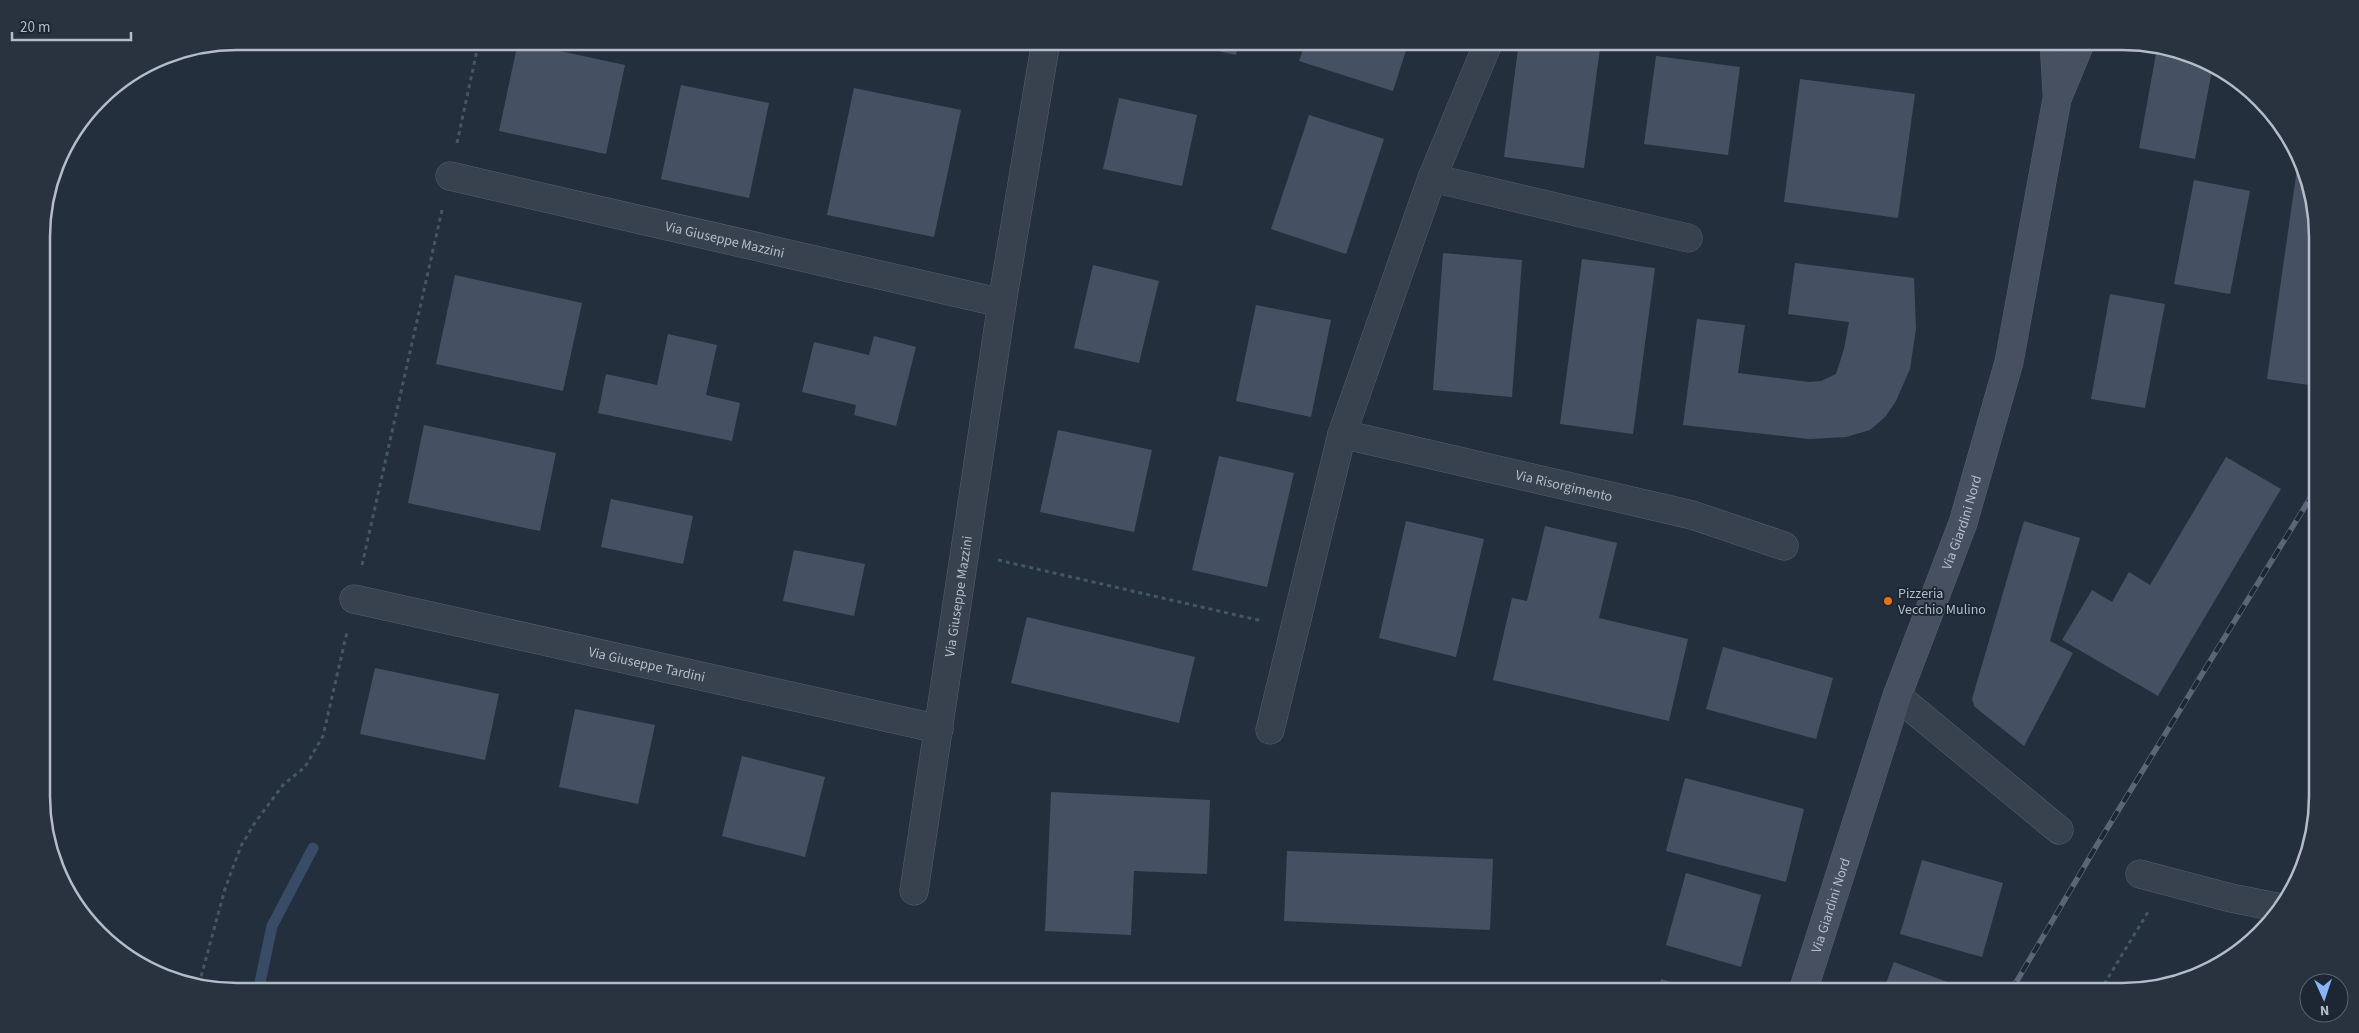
<svg xmlns="http://www.w3.org/2000/svg" width="2359" height="1033" viewBox="0 0 2359 1033" font-family="'Source Sans 3',sans-serif">
<rect width="100%" height="100%" fill="#242f3e"/>
<g fill="none" stroke-linecap="round" stroke-linejoin="round">
<path stroke="#394c67" stroke-width="11" d="M 258,992 L 272,926 L 313,848"/>
</g>
<path fill="#455162" d="M 1175,41 L 1239,41 L 1236,55 Z
M 1306,41 L 1409,41 L 1393,91 L 1299,61 Z
M 1519,41 L 1601,41 L 1584,168 L 1504,157 Z
M 1967,41 L 1986,41 L 1986,45 Z
M 518,42 L 625,65 L 606,154 L 499,131 Z
M 2157,48 L 2197,56 L 2213,65 L 2195,159 L 2139,148 Z
M 1656,56 L 1740,67 L 1728,155 L 1644,144 Z
M 1800,79 L 1915,94 L 1898,218 L 1784,202 Z
M 681,85 L 769,103 L 749,198 L 661,179 Z
M 854,88 L 961,110 L 934,237 L 827,215 Z
M 1119,98 L 1197,115 L 1182,186 L 1103,169 Z
M 1309,115 L 1384,139 L 1346,254 L 1271,229 Z
M 2299,155 L 2303,162 L 2316,211 L 2317,386 L 2267,379 Z
M 2194,180 L 2250,191 L 2230,294 L 2174,284 Z
M 1443,253 L 1522,260 L 1512,397 L 1433,390 Z
M 1582,259 L 1655,268 L 1633,434 L 1560,424 Z
M 1795,263 L 1914,278 L 1916,329 L 1910,369 L 1896,401 L 1885,417 L 1870,430 L 1846,437 L 1809,439 L 1683,425 L 1697,319 L 1745,325 L 1738,373 L 1809,382 L 1821,381 L 1836,374 L 1844,349 L 1849,322 L 1788,314 Z
M 1093,265 L 1159,281 L 1139,363 L 1074,348 Z
M 455,275 L 582,303 L 563,391 L 436,364 Z
M 2110,294 L 2165,304 L 2145,408 L 2091,399 Z
M 1256,305 L 1331,320 L 1311,417 L 1236,401 Z
M 668,334 L 717,345 L 706,395 L 740,403 L 732,441 L 598,413 L 606,374 L 657,385 Z
M 874,336 L 916,347 L 896,426 L 854,415 L 856,405 L 802,392 L 814,342 L 869,355 Z
M 424,425 L 556,453 L 540,531 L 408,503 Z
M 1058,430 L 1152,450 L 1134,532 L 1040,512 Z
M 1219,456 L 1294,473 L 1267,587 L 1192,570 Z
M 2226,457 L 2281,489 L 2158,696 L 2062,640 L 2092,590 L 2112,602 L 2129,572 L 2150,585 Z
M 611,499 L 693,516 L 683,564 L 601,547 Z
M 1406,521 L 1484,539 L 1456,657 L 1379,638 Z
M 2024,521 L 2080,538 L 2050,641 L 2073,653 L 2024,746 L 1981,712 L 1974,706 L 1972,699 Z
M 1545,526 L 1617,543 L 1599,618 L 1688,639 L 1669,721 L 1493,680 L 1512,598 L 1527,601 Z
M 794,550 L 865,564 L 854,616 L 783,601 Z
M 1027,617 L 1195,657 L 1179,723 L 1011,683 Z
M 1723,647 L 1833,678 L 1816,739 L 1706,709 Z
M 375,668 L 499,694 L 485,760 L 360,734 Z
M 575,709 L 655,725 L 638,804 L 559,787 Z
M 742,756 L 825,777 L 805,857 L 722,836 Z
M 1685,778 L 1804,809 L 1786,882 L 1666,851 Z
M 1051,792 L 1210,800 L 1207,874 L 1134,871 L 1131,935 L 1045,931 Z
M 1287,851 L 1493,859 L 1490,930 L 1284,921 Z
M 1922,860 L 2003,883 L 1982,957 L 1900,934 Z
M 1686,873 L 1761,895 L 1741,967 L 1666,945 Z
M 1894,962 L 1966,989 L 1965,991 L 1883,991 Z
M 1661,979 L 1700,991 L 1657,991 Z"/>
<g fill="none" stroke-linecap="round" stroke-linejoin="round">
<defs>
<g id="street">
<path id="s1" d="M 450,176 L 1002,303"/>
<path d="M 1432,178 L 1688,238"/>
<path id="s2" d="M 1342,434 L 1692,515 L 1784,546"/>
<path id="s3" d="M 354,599 L 939,729"/>
<path d="M 1897,696 L 2059,830"/>
<path d="M 1270,730 L 1342,434 L 1432,178 L 1489,41"/>
<path d="M 2140,874 L 2231,898 L 2282,908"/>
<path id="s4" d="M 914,891 L 1002,303 L 1046,41"/>
</g>
<g id="secondary">
<path d="M 2054,41 L 2057,93"/>
<path id="s5" d="M 1803,991 L 1897,696 L 1963,523 L 2009,362 L 2057,99 L 2081,41"/>
</g>
</defs>
<use href="#street" stroke="#565f6c" stroke-width="29"/>
<use href="#secondary" stroke="#565f6c" stroke-width="29"/>
<path stroke="#44595c" stroke-width="3" stroke-dasharray="4 4" stroke-linecap="butt" d="M 457,143 L 479,41
M 998,560 L 1262,621
M 362,565 L 442,210
M 199,984 L 225,889 L 241,846 L 254,824 L 283,785 L 305,767 L 323,736 L 347,632
M 2100,991 L 2148,912"/>
<use href="#street" stroke="#38414e" stroke-width="28"/>
<use href="#secondary" stroke="#465061" stroke-width="28"/>
<defs>
<path id="rail" d="M 2011,991 L 2097,845 L 2317,487"/>
</defs>
<use href="#rail" stroke="#5a6575" stroke-width="5.5"/>
<use href="#rail" stroke="#1d2633" stroke-width="4" stroke-dasharray="11" stroke-linecap="butt"/>
</g>
<circle fill="#e8710a" stroke="#1d2633" stroke-width="2" cx="1888" cy="601" r="5"/>
<g text-anchor="middle" stroke-width="4" stroke-linejoin="round" paint-order="stroke">
<g font-size="14" fill="#b4bcc9" stroke="#1d2633">
<text dy="5" stroke="none"><textPath href="#s1" startOffset="282">Via Giuseppe Mazzini</textPath></text>
<text dy="5" stroke="none"><textPath href="#s2" startOffset="228">Via Risorgimento</textPath></text>
<text dy="5" stroke="none"><textPath href="#s5" startOffset="495">Via Giardini Nord</textPath></text>
<text dy="5" stroke="none"><textPath href="#s4" startOffset="298">Via Giuseppe Mazzini</textPath></text>
<text dy="5" stroke="none"><textPath href="#s3" startOffset="300">Via Giuseppe Tardini</textPath></text>
<text dy="5" stroke="none"><textPath href="#s5" startOffset="90">Via Giardini Nord</textPath></text>
</g>
<g font-size="14" fill="#b4bcc9" stroke="#1d2633" text-anchor="start">
<text x="1898" y="598">Pizzeria<tspan x="1898" dy="16">Vecchio Mulino</tspan></text>
</g>
</g>
<path d="M0 0H2359V1033H0ZM237 50H2122A187 187 0 0 1 2309 237V796A187 187 0 0 1 2122 983H237A187 187 0 0 1 50 796V237A187 187 0 0 1 237 50Z" fill="#29323f" fill-rule="evenodd"/>
<path fill="none" stroke="#b4bcc9" stroke-width="2.5" d="M237 50H2122A187 187 0 0 1 2309 237V796A187 187 0 0 1 2122 983H237A187 187 0 0 1 50 796V237A187 187 0 0 1 237 50Z"/>
<g transform="translate(2324 998) rotate(177)"><circle r="24" fill="#1d2633" stroke="#59626f"/>
<path d="M0-4L9 19L0 12L-9 19Z" fill="#8ab4f8"/>
<text y="-8" font-size="14" font-weight="bold" text-anchor="middle" fill="#b4bcc9">N</text>
</g>
<path d="M12 32v8h119v-8" fill="none" stroke="#b4bcc9" stroke-width="2.5"/>
<text x="20" y="32" font-size="15" fill="#b4bcc9" stroke="#1d2633" stroke-width="4" paint-order="stroke">20 m</text>
</svg>
